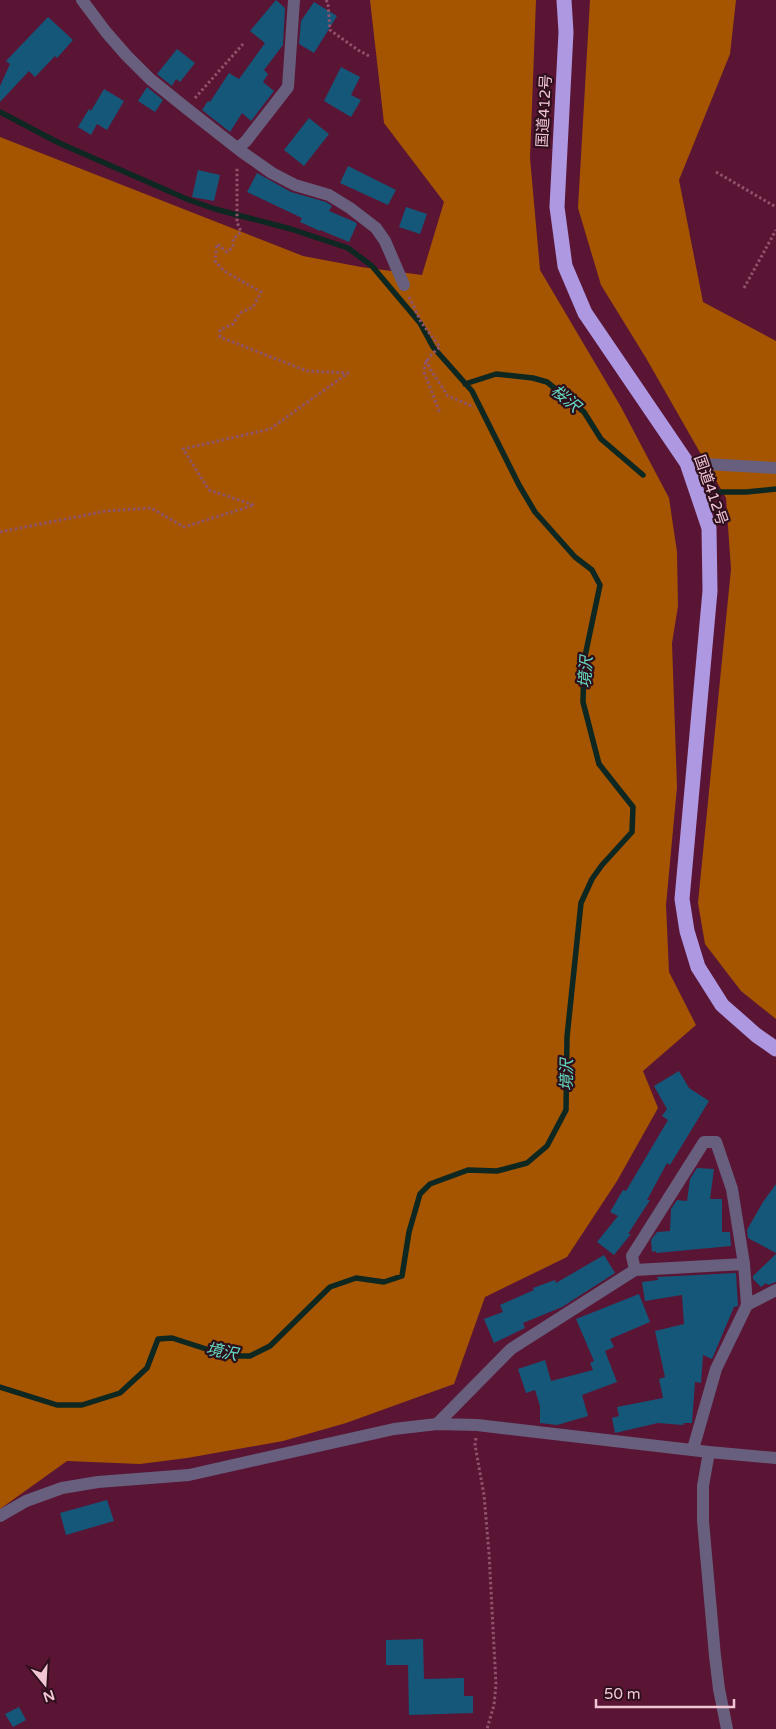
<svg xmlns="http://www.w3.org/2000/svg" width="776" height="1729" viewBox="0 0 776 1729" font-family="'Varela Round','Noto Sans JP',sans-serif">
<rect width="100%" height="100%" fill="#5a1535"/>
<path fill="#a55500" d="M 370,0 L 536,0 L 530,158 L 540,270 L 621,407 L 669,498 L 677,552 L 678,606 L 672,643 L 677,787 L 666,905 L 669,972 L 696,1025 L 643,1071 L 658,1108 L 617,1181 L 567,1257 L 485,1297 L 454,1384 L 346,1423 L 283,1441 L 187,1458 L 140,1464 L 67,1461 L 0,1509 L 0,137 L 303,256 L 361,267 L 422,275 L 444,202 L 384,123 Z
M 590,0 L 736,0 L 730,54 L 679,180 L 703,302 L 776,341 L 776,1019 L 741,991 L 705,944 L 698,903 L 731,569 L 726,498 L 646,358 L 601,285 L 578,208 Z"/>
<g fill="none" stroke-linecap="round" stroke-linejoin="round">
<path stroke="#0e2721" stroke-width="5.5" d="M 0,112 L 59,143 L 189,200 L 215,209 L 291,229 L 348,248 L 372,266 L 420,323 L 433,347 L 472,391 L 519,485 L 535,512 L 575,557 L 592,570 L 600,585 L 584,661 L 583,702 L 599,764 L 633,807 L 632,832 L 602,865 L 592,879 L 581,903 L 567,1037 L 566,1110 L 547,1146 L 527,1163 L 497,1171 L 468,1170 L 430,1184 L 420,1194 L 409,1232 L 402,1276 L 384,1282 L 356,1278 L 330,1287 L 270,1346 L 250,1356 L 228,1356 L 172,1338 L 158,1339 L 147,1368 L 120,1393 L 82,1405 L 57,1405 L 0,1387
M 465,384 L 496,374 L 533,378 L 547,382 L 584,412 L 601,439 L 643,475
M 716,492 L 746,492 L 776,489"/>
</g>
<path fill="#155779" d="M 276,0 L 285,8 L 283,45 L 264,70 L 268,74 L 263,82 L 274,91 L 251,121 L 242,113 L 230,132 L 202,110 L 208,101 L 210,102 L 229,73 L 239,79 L 265,43 L 250,31 Z
M 314,2 L 337,16 L 314,53 L 299,44 L 301,21 Z
M 48,17 L 73,40 L 57,58 L 55,56 L 35,77 L 29,71 L 0,102 L 0,86 L 10,64 L 6,61 Z
M 177,49 L 195,63 L 180,82 L 176,79 L 172,86 L 157,74 Z
M 341,67 L 360,77 L 351,95 L 361,100 L 351,117 L 324,101 Z
M 147,87 L 163,100 L 155,112 L 138,101 Z
M 104,89 L 124,101 L 107,130 L 97,124 L 91,135 L 78,127 L 89,109 L 91,111 Z
M 309,118 L 329,134 L 304,166 L 284,150 Z
M 348,166 L 396,190 L 388,205 L 340,183 Z
M 198,170 L 220,175 L 214,201 L 192,197 Z
M 257,173 L 291,192 L 326,202 L 332,206 L 329,211 L 355,222 L 357,224 L 349,242 L 320,230 L 320,231 L 300,222 L 302,218 L 247,192 Z
M 406,207 L 427,214 L 420,234 L 399,227 Z
M 679,1071 L 689,1088 L 709,1101 L 670,1165 L 667,1163 L 647,1200 L 650,1200 L 628,1234 L 631,1234 L 614,1255 L 597,1242 L 618,1216 L 610,1212 L 623,1190 L 626,1191 L 668,1120 L 662,1116 L 667,1109 L 654,1086 Z
M 697,1168 L 714,1169 L 710,1199 L 722,1199 L 722,1232 L 730,1232 L 731,1246 L 656,1253 L 656,1251 L 652,1252 L 651,1240 L 657,1232 L 670,1231 L 671,1209 L 677,1200 L 687,1201 L 690,1179 Z
M 776,1184 L 776,1253 L 748,1238 L 747,1230 L 763,1202 Z
M 776,1254 L 776,1282 L 768,1285 L 766,1283 L 761,1287 L 753,1279 L 753,1276 Z
M 604,1255 L 615,1273 L 562,1307 L 523,1323 L 525,1328 L 494,1343 L 484,1319 L 503,1312 L 500,1305 L 534,1290 L 533,1288 L 555,1280 L 556,1283 Z
M 736,1273 L 738,1306 L 734,1307 L 712,1359 L 703,1355 L 701,1383 L 695,1382 L 692,1423 L 684,1423 L 683,1425 L 658,1423 L 615,1433 L 612,1418 L 619,1416 L 617,1407 L 663,1398 L 659,1379 L 665,1377 L 655,1331 L 684,1324 L 682,1295 L 645,1301 L 642,1282 L 658,1280 L 657,1277 Z
M 639,1294 L 650,1322 L 610,1339 L 614,1347 L 605,1351 L 617,1382 L 582,1395 L 588,1416 L 557,1425 L 540,1423 L 540,1406 L 535,1390 L 526,1393 L 518,1369 L 545,1360 L 551,1381 L 593,1370 L 590,1363 L 594,1361 L 576,1319 Z
M 107,1500 L 114,1521 L 66,1535 L 60,1513 Z
M 423,1639 L 424,1679 L 464,1678 L 464,1696 L 473,1696 L 473,1713 L 409,1715 L 408,1665 L 386,1665 L 386,1640 Z
M 19,1707 L 26,1720 L 13,1727 L 5,1714 Z"/>
<g fill="none" stroke-linecap="round" stroke-linejoin="round">
<path stroke="#8f536d" stroke-width="3" stroke-dasharray="2.5 2.5" stroke-linecap="butt" d="M 326,0 L 328,3 L 330,30 L 358,50 L 371,57
M 195,98 L 243,44
M 716,172 L 776,207
M 744,288 L 776,230
M 409,297 L 421,322 L 440,347 C 432,354 424,360 424,372 L 440,413
M 426,360 L 430,369 L 448,396 L 474,407
M 0,532 L 106,511 L 151,508 L 184,527 L 254,505 L 209,490 L 183,449 L 270,429 L 348,373 L 307,371 L 220,337 L 220,330 L 233,324 L 240,313 L 253,307 L 261,292 L 224,271 L 215,261 L 217,244 L 227,252 L 233,247 L 233,239 L 241,232 L 237,222 L 237,167
M 476,1438 L 475,1445 L 484,1495 L 489,1553 L 496,1684 L 494,1705 L 487,1729"/>
<path stroke="#675f7d" stroke-width="12" d="M 82,0 L 106,32 L 126,55 L 150,79 L 186,108 L 242,152 L 272,173 L 295,185 L 329,195 L 350,208 L 376,228 L 385,241 L 404,285
M 238,148 L 246,141 L 288,87 L 294,0
M 687,463 L 776,468
M 635,1270 L 632,1256 L 704,1142 L 716,1142 L 732,1189 L 744,1264 L 747,1305 L 716,1369 L 693,1449
M 747,1305 L 776,1290
M 437,1424 L 511,1349 L 635,1270 L 744,1264
M 709,1452 L 703,1486 L 703,1521 L 715,1656 L 719,1689 L 727,1729
M 0,1516 L 26,1501 L 62,1488 L 98,1482 L 189,1475 L 394,1429 L 437,1424 L 477,1425 L 709,1452 L 776,1458"/>
<path stroke="#ad98e1" stroke-width="15" d="M 564,0 L 566,32 L 557,207 L 565,266 L 585,313 L 687,463 L 709,528 L 710,591 L 682,899 L 687,931 L 698,967 L 722,1005 L 756,1035 L 776,1049"/>
</g>
<g text-anchor="middle" stroke-width="4.5" stroke-linejoin="round" paint-order="stroke">
<g font-size="15" fill="#f1c5d4" stroke="#2e0f1c">
<text transform="translate(544 111) rotate(-87)" y="5">国道412号</text>
<text transform="translate(711 490) rotate(71)" y="5">国道412号</text>
</g>
<g font-size="16" font-style="italic" fill="#63dcc2" stroke="#2e0f1c">
<text transform="translate(566 398) rotate(40)" y="6">桜沢</text>
<text transform="translate(585 672) rotate(-86)" y="6">境沢</text>
<text transform="translate(566 1075) rotate(-89)" y="6">境沢</text>
<text transform="translate(222 1351) rotate(11)" y="6">境沢</text>
</g>
</g>
<g transform="translate(45 1684) rotate(162)" stroke="#2e0f1c" stroke-width="4" paint-order="stroke">
<path d="M0-4L9 19L0 12L-9 19Z" fill="#f1c5d4"/>
<text y="-8" font-size="14" font-weight="bold" text-anchor="middle" fill="#f1c5d4">N</text>
</g>
<path d="M596 1699v8h138v-8" fill="none" stroke="#f1c5d4" stroke-width="2.5"/>
<text x="604" y="1699" font-size="15" fill="#f1c5d4" stroke="#2e0f1c" stroke-width="4" paint-order="stroke">50 m</text>
</svg>
